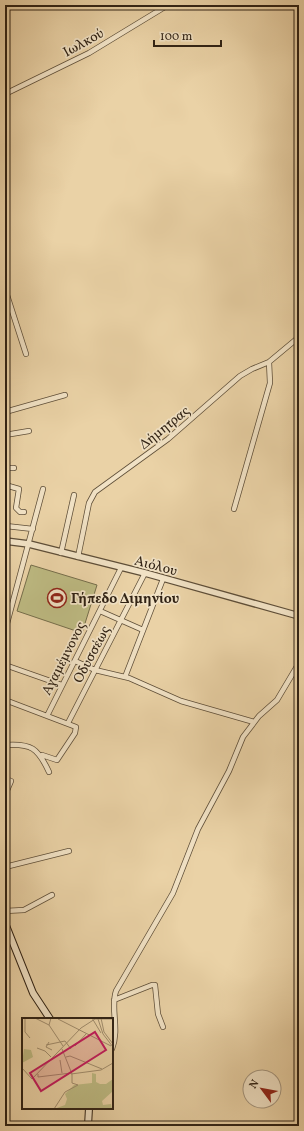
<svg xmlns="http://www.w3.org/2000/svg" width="304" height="1131" viewBox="0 0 304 1131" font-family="Vollkorn,serif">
<rect width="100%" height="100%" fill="#ead2a6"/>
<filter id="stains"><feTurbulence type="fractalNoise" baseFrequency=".005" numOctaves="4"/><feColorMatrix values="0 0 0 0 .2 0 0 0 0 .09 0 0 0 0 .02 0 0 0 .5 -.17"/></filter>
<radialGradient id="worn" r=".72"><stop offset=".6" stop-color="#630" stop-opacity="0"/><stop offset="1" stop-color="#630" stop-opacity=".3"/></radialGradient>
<path fill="#bdba82" stroke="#766e4b" d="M 31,565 L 97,585 L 82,633 L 17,611 Z"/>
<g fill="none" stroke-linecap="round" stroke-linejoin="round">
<defs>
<path id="minor" d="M 5,94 L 89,53 L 168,5
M 5,289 L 26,354
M 5,412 L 65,395
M 5,435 L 29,431
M 5,468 L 14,468
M 5,485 L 19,489 L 16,508 L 20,512 L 24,512
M 234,509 L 270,383 L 269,362
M 6,526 L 33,529
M 61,553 L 74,495
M 78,557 L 89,503 L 95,492 L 168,439 L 240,376 L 252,369 L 269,362 L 299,337
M 100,611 L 143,630
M 5,631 L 43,489
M 75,661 L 95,670 L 129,678 L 181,701 L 254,722
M 5,665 L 62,685
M 125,677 L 163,579
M 5,700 L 76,727 L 75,733 L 57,760 L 42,755
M 47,716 L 121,568
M 68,723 L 145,573
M 5,745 C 31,743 38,748 49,772
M 5,779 L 11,781 L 5,795
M 5,867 L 69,851
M 5,911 L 24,910 L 52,895
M 114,1000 L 152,985 L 155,985 L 158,1014 L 163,1027
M 112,1049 C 120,1028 110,1009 116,991 L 173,893 L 198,829 L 229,771 L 243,737 L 259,716 L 277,700 L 299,663"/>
<path id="tertiary" d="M 5,541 L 29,544 L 145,573 L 299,616"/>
<path id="secondary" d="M 5,923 L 33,993 L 50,1019
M 88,1126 L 89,1108"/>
</defs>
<use href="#minor" stroke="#5e4e38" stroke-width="6"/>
<use href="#tertiary" stroke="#5e4e38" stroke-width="8"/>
<use href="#secondary" stroke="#302214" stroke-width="8"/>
<use href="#minor" stroke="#f1e2c5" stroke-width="4.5"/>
<use href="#tertiary" stroke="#f1e2c5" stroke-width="5.5"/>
<use href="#secondary" stroke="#f1e2c5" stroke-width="6"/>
</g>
<defs>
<symbol id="stadium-ring" viewBox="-11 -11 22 22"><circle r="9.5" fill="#f1e2c5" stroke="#8f2418" stroke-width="1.5"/><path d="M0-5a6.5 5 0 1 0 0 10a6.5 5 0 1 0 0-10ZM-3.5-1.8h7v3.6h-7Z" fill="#8f2418"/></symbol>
</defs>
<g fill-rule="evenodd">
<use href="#stadium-ring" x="46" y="587" width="22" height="22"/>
</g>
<g text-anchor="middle" stroke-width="3.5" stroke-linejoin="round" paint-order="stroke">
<g font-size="14" fill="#302214" stroke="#f1e2c5">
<text transform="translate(83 42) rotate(-29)" y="5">Ιωλκού</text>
<text transform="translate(164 427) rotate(-39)" y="5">Δήμητρας</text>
<text transform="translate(156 565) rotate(15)" y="5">Αιόλου</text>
<text transform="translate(91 654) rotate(-62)" y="5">Οδυσσέως</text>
<text transform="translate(63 658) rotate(-63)" y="5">Αγαμέμνονος</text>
</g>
<g font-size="14" font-weight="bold" fill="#302214" stroke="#f1e2c5" text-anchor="start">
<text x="71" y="603">Γήπεδο Διμηνίου</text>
</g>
</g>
<g transform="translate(22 1018)">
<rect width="91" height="91" fill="#ead2a6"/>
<path d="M 2,31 L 9,32 L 11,39 L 0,45 ZM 70,55 L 74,56 L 74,64 L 78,66 L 84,66 L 91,61 L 91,73 L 80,83 L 81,87 L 89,86 L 90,91 L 32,91 L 43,87 L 45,81 L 43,76 L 52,67 L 70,65 Z" fill="#bdba82"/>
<path fill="none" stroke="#a08c6c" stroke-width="1" d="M 3,0 L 3,14 L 8,20M 13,0 L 27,7M 29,0 L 27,7 L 41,28M 29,0 L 60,0M 70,0 L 79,15M 79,0 L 82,14 L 91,26M 36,1 L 89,28M 76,1 L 81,16 L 91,29M 27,24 L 24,29 L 30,32M 24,27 L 43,23 L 49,31M 53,28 L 64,16M 15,30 L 23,33 L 29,39M 44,39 L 48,38 L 80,51M 38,42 L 40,55M 0,50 L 10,61 L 59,10 L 73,1 L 91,1M 16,56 L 16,59 L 49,55M 49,56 L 79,52 L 91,45M 32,91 L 43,74 L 56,67 L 50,65 L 50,56 L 40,31"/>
<path fill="#c2185b" fill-opacity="0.15" stroke="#c2185b" stroke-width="2" d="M 73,14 L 84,32 L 19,73 L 8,55 Z"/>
<rect width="91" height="91" fill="none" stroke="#302214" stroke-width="2"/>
</g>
<rect width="304" height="1131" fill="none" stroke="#ead2a6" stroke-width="20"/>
<rect x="6" y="6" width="292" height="1119" fill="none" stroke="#302214" stroke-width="2"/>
<rect x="10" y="10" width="284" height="1111" fill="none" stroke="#302214"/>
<g transform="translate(262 1089) rotate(302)"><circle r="19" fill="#f1e2c5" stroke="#a4957e"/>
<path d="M0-3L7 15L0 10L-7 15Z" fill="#8f2418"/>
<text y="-6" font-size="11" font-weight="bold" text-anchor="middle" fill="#302214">N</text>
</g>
<path d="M154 40v6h67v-6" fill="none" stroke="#302214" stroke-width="2"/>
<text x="160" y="40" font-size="12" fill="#302214" stroke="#f1e2c5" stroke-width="3" paint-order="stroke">100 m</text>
<rect width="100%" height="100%" filter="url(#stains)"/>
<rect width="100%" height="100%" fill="url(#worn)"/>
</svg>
